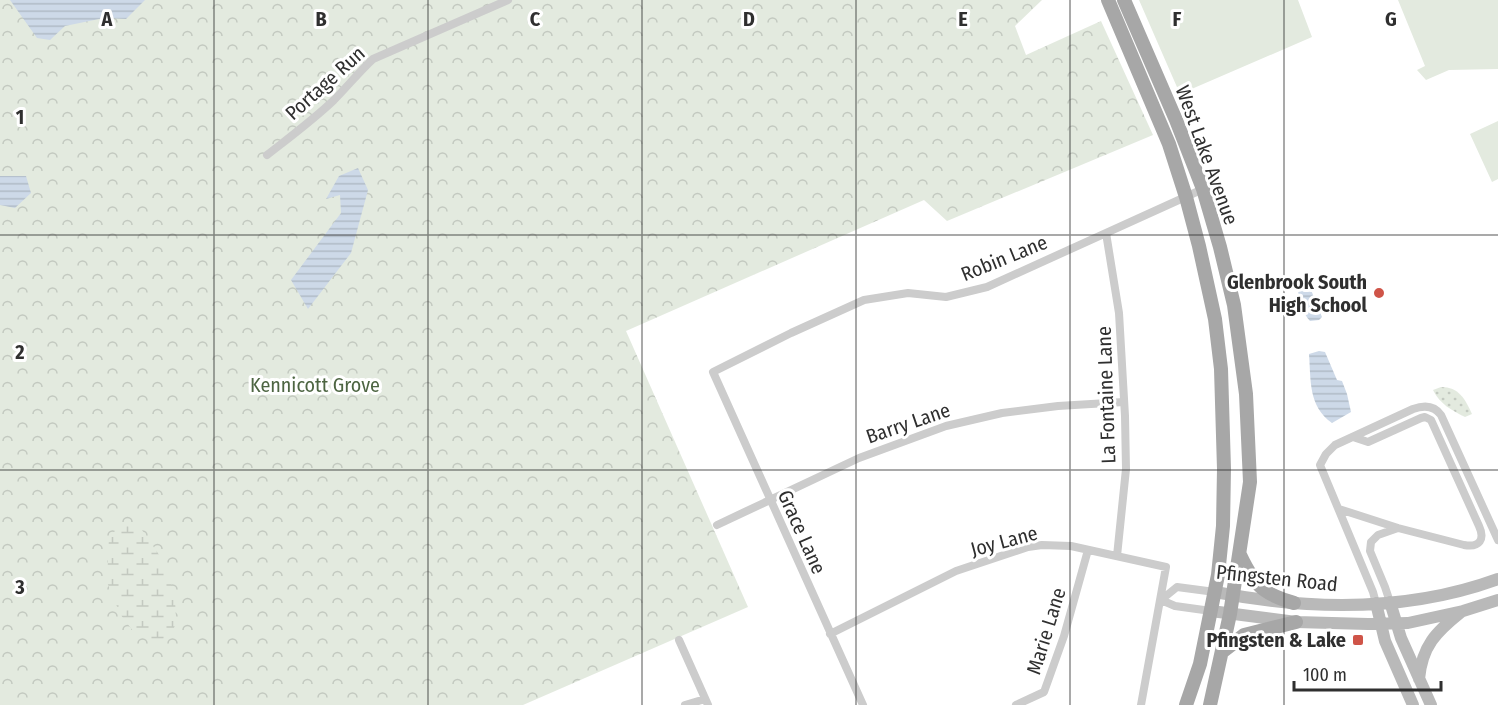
<svg xmlns="http://www.w3.org/2000/svg" width="1498" height="705" viewBox="0 0 1498 705" font-family="'Fira Sans Condensed',sans-serif">
<defs>
<pattern id="forest-crowns" width="20" height="18" patternUnits="userSpaceOnUse" patternTransform="scale(1.5)"><rect width="20" height="18" fill="#e3eadf"/><path d="M2 6a3 3 0 1 1 6 0M12 15a3 3 0 1 1 6 0" fill="none" stroke="#c3c9c0"/></pattern>
<pattern id="wetland-marsh" width="20" height="14" patternUnits="userSpaceOnUse" patternTransform="scale(1.5)"><rect width="20" height="14" fill="#e3eadf"/><path d="M1 5h8M5 5V1M11 12h8M15 12V8" fill="none" stroke="#c3c9c0"/></pattern>
<pattern id="garden-dots" width="8" height="8" patternUnits="userSpaceOnUse" patternTransform="scale(1.5)"><rect width="8" height="8" fill="#e3eadf"/><path d="M2 2h.1M6 6h.1" fill="none" stroke="#c3c9c0" stroke-width="1.8" stroke-linecap="round"/></pattern>
<pattern id="water-rules" width="6" height="5" patternUnits="userSpaceOnUse" patternTransform="scale(1.5)"><rect width="6" height="5" fill="#cdd9e8"/><path d="M0 2.5h6" fill="none" stroke="#b0bbc7"/></pattern>
</defs>
<rect width="100%" height="100%" fill="#fff"/>
<path fill="#e3eadf" d="M 1139,0 L 1298,0 L 1312,37 L 1180,94 Z
M 1398,0 L 1498,0 L 1498,69 L 1449,70 L 1426,80 L 1417,70 L 1425,66 Z
M 1498,121 L 1498,179 L 1492,182 L 1470,134 Z"/>
<path fill="url(#forest-crowns)" d="M 0,0 L 1042,0 L 1015,26 L 1026,55 L 1101,21 L 1153,135 L 947,221 L 924,200 L 626,331 L 748,607 L 523,705 L 0,705 Z"/>
<path fill="url(#wetland-marsh)" d="M 128,526 L 142,530 L 166,565 L 175,598 L 176,623 L 171,635 L 161,640 L 151,639 L 133,631 L 120,614 L 107,582 L 109,537 L 119,527 Z"/>
<path fill="url(#garden-dots)" d="M 1441,387 C 1459,387 1465,399 1472,414 L 1465,417 C 1451,410 1440,404 1433,390 Z"/>
<path fill="url(#water-rules)" d="M 10,0 L 145,0 L 126,19 L 104,18 L 65,26 L 50,40 L 37,38 Z
M 358,168 L 368,190 L 351,253 L 308,309 L 291,280 L 341,213 L 340,195 L 326,199 L 339,176 Z
M 0,176 L 26,176 L 31,193 L 15,208 L 0,205 Z
M 1309,285 L 1322,317 L 1319,320 L 1310,321 C 1303,314 1298,298 1298,288 Z
M 1319,351 L 1325,352 L 1337,380 L 1342,381 L 1347,394 L 1351,412 L 1332,423 C 1308,406 1311,380 1309,354 Z"/>
<g fill="none" stroke-linecap="round" stroke-linejoin="round">
<path stroke="#ccc" stroke-width="8" d="M 267,155 C 290,137 313,120 334,100 C 347,87 359,72 373,59 L 508,0
M 1106,233 L 1119,313 L 1125,416 L 1126,469 L 1117,556
M 1339,509 L 1398,528 L 1464,545 C 1480,548 1485,539 1479,526 L 1431,420 L 1425,417 L 1421,418 L 1368,442 L 1353,437
M 717,525 L 859,458 L 946,426 L 1002,413 L 1058,406 L 1124,402
M 1161,600 L 1177,587 L 1215,592
M 1161,600 L 1175,606 L 1211,611
M 1390,602 L 1385,587 L 1370,551 L 1371,542 L 1378,535 L 1398,528
M 1376,603 L 1373,592 L 1320,465 L 1326,454 L 1335,445 L 1413,409 C 1424,405 1434,405 1441,415 L 1498,540
M 830,634 L 956,571 L 1028,547 L 1042,545 L 1071,546 L 1166,567 L 1141,705
M 679,640 L 708,705
M 685,705 L 705,699
M 863,705 L 713,372 L 791,333 L 864,300 L 908,293 L 946,297 L 987,287 L 1203,189
M 1016,705 L 1044,692 L 1064,636 L 1088,550"/>
<path stroke="#b9b9b9" stroke-width="12" d="M 1215,592 C 1308,610 1408,612 1498,579
M 1390,602 L 1401,638 L 1431,705
M 1376,603 L 1385,641 L 1413,705
M 1211,611 L 1296,622 L 1368,624 L 1408,623 L 1463,611 L 1498,600
M 1419,679 C 1422,646 1436,632 1461,612"/>
<path stroke="#a7a7a7" stroke-width="14" d="M 1108,0 L 1169,144 L 1186,197 L 1199,246 L 1215,319 L 1221,369 L 1224,469 L 1223,526 L 1218,575 L 1200,664 L 1186,705
M 1124,0 L 1176,120 L 1203,189 L 1220,247 L 1234,305 L 1246,394 L 1250,482 L 1230,614 L 1210,705
M 1240,555 C 1246,568 1254,583 1266,591 C 1274,597 1285,600 1294,603
M 1222,652 L 1244,635 L 1296,622"/>
</g>
<path fill="none" stroke="#2f2f2f" stroke-width="1.5" stroke-opacity="0.55" d="M 214,0 L 214,705M 428,0 L 428,705M 642,0 L 642,705M 856,0 L 856,705M 1070,0 L 1070,705M 1284,0 L 1284,705M 0,235 L 1498,235M 0,470 L 1498,470"/>
<g fill="#cf5448" stroke="#fff" stroke-width="2">
<circle cx="1379" cy="293" r="6"/>
<rect x="1352" y="634" width="12" height="12" rx="3"/>
</g>
<g text-anchor="middle" stroke-width="6" stroke-linejoin="round" paint-order="stroke">
<g font-size="20" fill="#2f2f2f" stroke="#fff">
<text transform="translate(325 83) rotate(-42)" y="7">Portage Run</text>
<text transform="translate(1207 155) rotate(70)" y="7">West Lake Avenue</text>
<text transform="translate(1004 258) rotate(-22)" y="7">Robin Lane</text>
<text transform="translate(1106 395) rotate(-92)" y="7">La Fontaine Lane</text>
<text transform="translate(908 423) rotate(-19)" y="7">Barry Lane</text>
<text transform="translate(802 532) rotate(66)" y="7">Grace Lane</text>
<text transform="translate(1004 541) rotate(-15)" y="7">Joy Lane</text>
<text transform="translate(1277 578) rotate(6)" y="7">Pfingsten Road</text>
<text transform="translate(1046 631) rotate(-73)" y="7">Marie Lane</text>
</g>
<g font-size="20" font-weight="bold" fill="#2f2f2f" stroke="#fff" text-anchor="end">
<text x="1367" y="289">Glenbrook South<tspan x="1367" dy="23">High School</tspan></text>
<text x="1346" y="647">Pfingsten &amp; Lake</text>
</g>
<g font-size="20" fill="#4d6542" stroke="#fff">
<text x="315" y="392">Kennicott Grove</text>
</g>
</g>
<g font-size="20" text-anchor="middle" font-weight="bold" fill="#2f2f2f" stroke="#fff" stroke-width="6" stroke-linejoin="round" paint-order="stroke">
<text x="107" y="26">A</text>
<text x="321" y="26">B</text>
<text x="535" y="26">C</text>
<text x="749" y="26">D</text>
<text x="963" y="26">E</text>
<text x="1177" y="26">F</text>
<text x="1391" y="26">G</text>
<text x="20" y="124">1</text>
<text x="20" y="359">2</text>
<text x="20" y="594">3</text>
</g>
<path d="M1294 681v9h147v-9" fill="none" stroke="#2f2f2f" stroke-width="3"/>
<text x="1303" y="681" font-size="18" fill="#2f2f2f" stroke="#ffffff" stroke-width="4.5" paint-order="stroke">100 m</text>
</svg>
